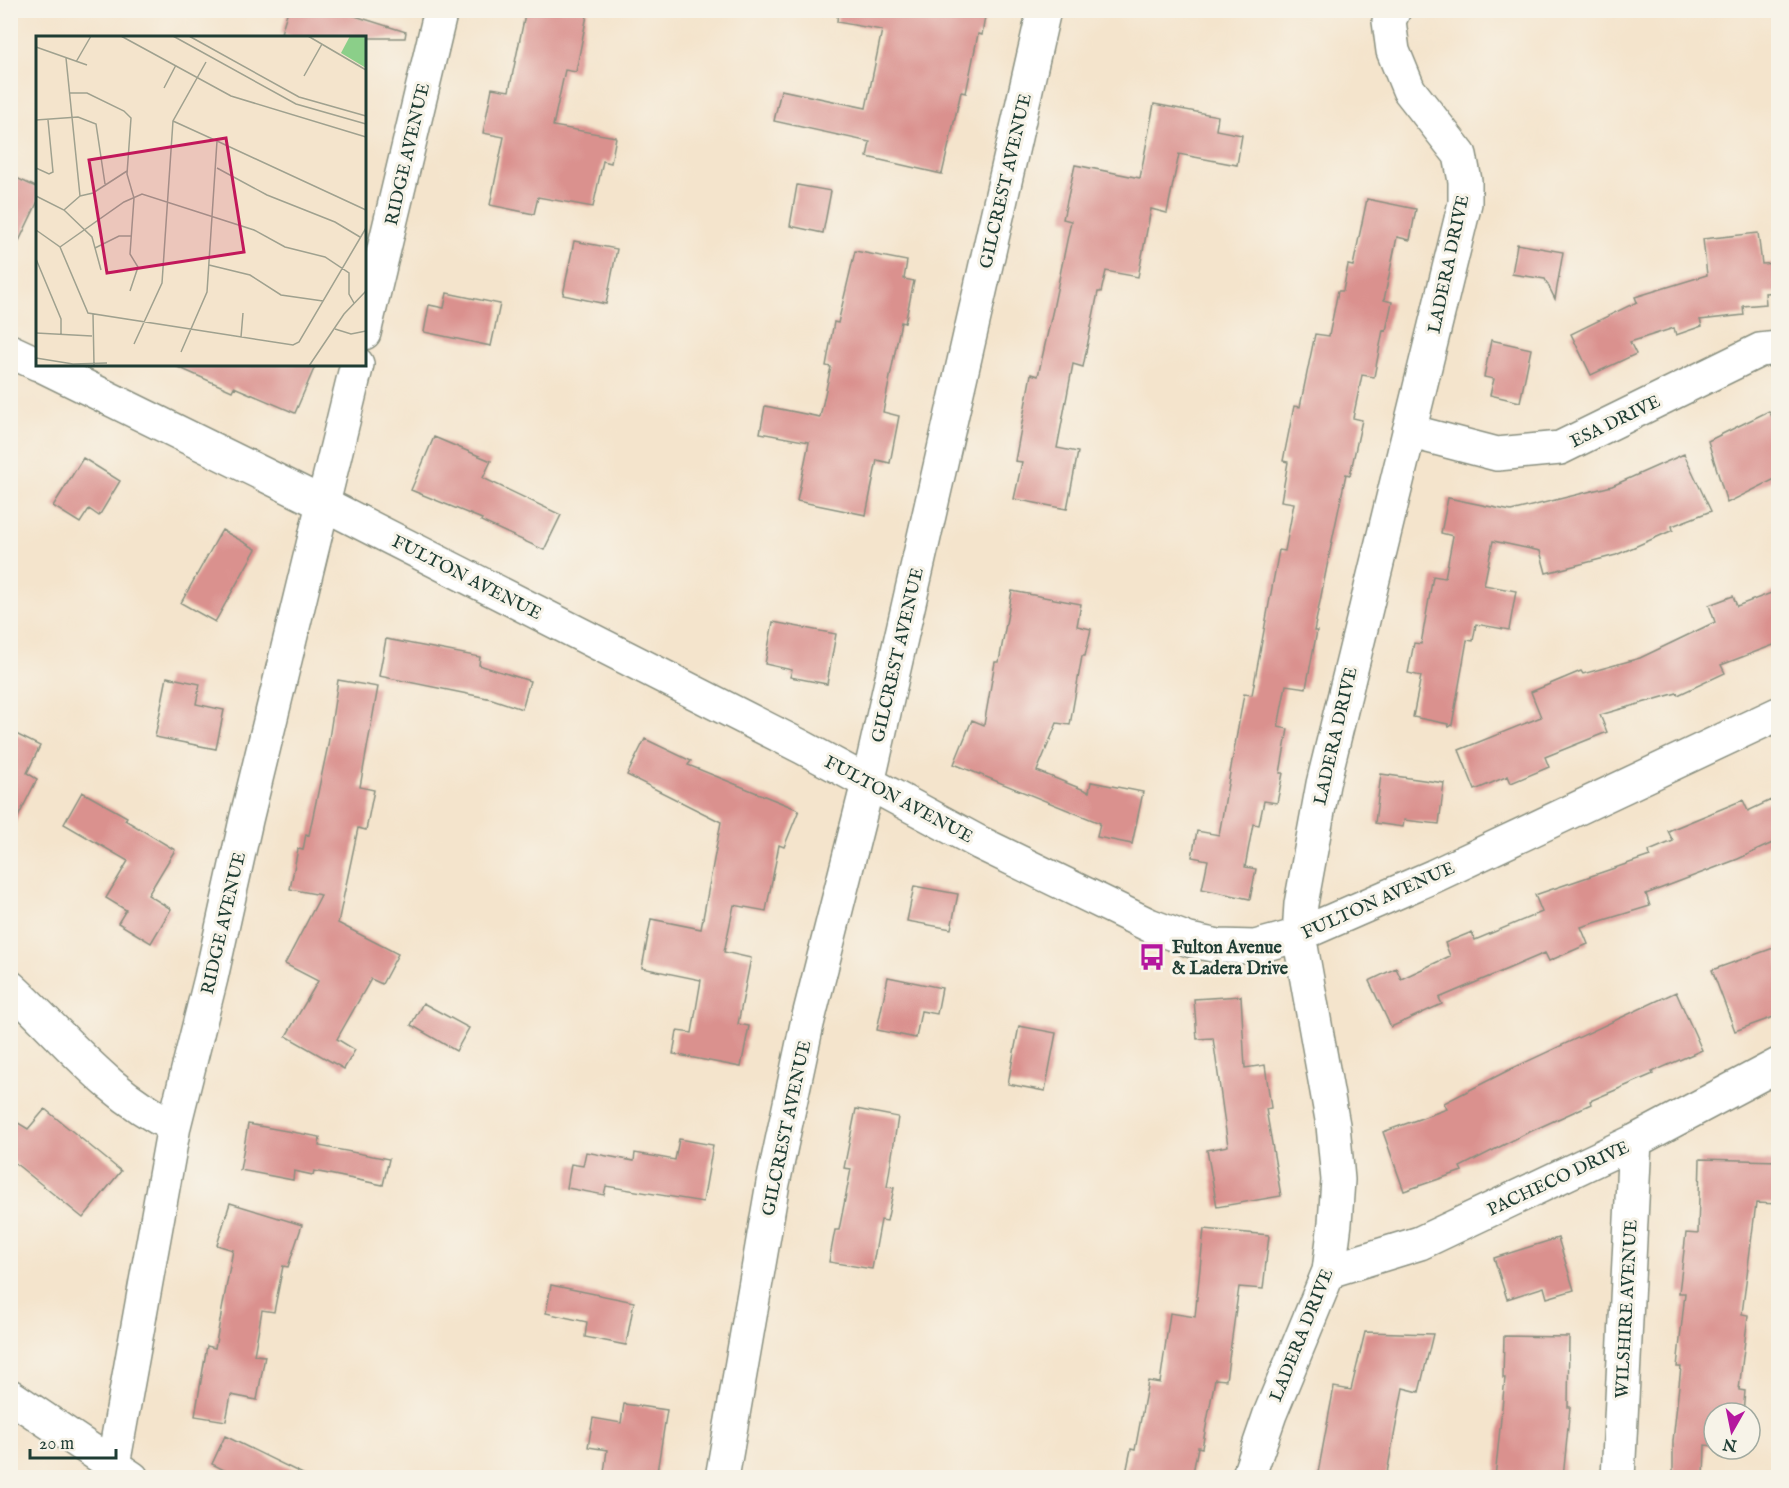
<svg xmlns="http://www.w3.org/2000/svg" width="1789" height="1488" viewBox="0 0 1789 1488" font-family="'IM FELL English',serif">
<rect width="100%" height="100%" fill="#f7f3e8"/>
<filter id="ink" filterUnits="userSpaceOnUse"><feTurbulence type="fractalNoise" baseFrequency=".0167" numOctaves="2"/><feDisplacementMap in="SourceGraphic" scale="12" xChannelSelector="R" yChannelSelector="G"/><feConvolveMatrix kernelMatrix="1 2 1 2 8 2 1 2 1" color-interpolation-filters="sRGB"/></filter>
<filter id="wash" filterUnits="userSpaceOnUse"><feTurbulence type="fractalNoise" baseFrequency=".008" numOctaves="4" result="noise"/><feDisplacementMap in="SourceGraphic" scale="24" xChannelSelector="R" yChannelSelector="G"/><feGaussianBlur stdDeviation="1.35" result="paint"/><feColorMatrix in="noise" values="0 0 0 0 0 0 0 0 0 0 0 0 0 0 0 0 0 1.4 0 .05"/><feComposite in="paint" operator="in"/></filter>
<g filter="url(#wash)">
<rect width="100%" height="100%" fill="#f4e4cc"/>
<g id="blocks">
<path fill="#da918e" d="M 288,10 L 336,10 L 406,32 L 405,38 L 296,38 L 281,33 Z
M 526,10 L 588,10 L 576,72 L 565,70 L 553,126 L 616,137 L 611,163 L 603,161 L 593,207 L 538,197 L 534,214 L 490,205 L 504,137 L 483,133 L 492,88 L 509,91 Z
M 838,10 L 986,10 L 982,35 L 978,34 L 966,93 L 961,92 L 942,174 L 867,157 L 870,142 L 774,121 L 781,90 L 866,108 L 882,30 L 837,22 Z
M 1154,104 L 1218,116 L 1216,130 L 1242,135 L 1237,165 L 1179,154 L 1167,213 L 1151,209 L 1138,277 L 1106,271 L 1101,292 L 1098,292 L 1083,367 L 1073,364 L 1057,448 L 1078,452 L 1067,509 L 1014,499 L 1022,462 L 1015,461 L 1031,374 L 1038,376 L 1053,309 L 1071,221 L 1063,219 L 1075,165 L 1140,178 Z
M 10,175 L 38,188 L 38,201 L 10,260 Z
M 797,185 L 831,191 L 823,233 L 790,226 Z
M 1367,199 L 1416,209 L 1410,240 L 1397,237 L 1384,300 L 1392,302 L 1386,331 L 1383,330 L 1374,377 L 1362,375 L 1353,418 L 1362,420 L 1350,475 L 1346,474 L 1331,546 L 1314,631 L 1317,631 L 1306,688 L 1286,685 L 1278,727 L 1288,729 L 1280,773 L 1283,773 L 1277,803 L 1264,801 L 1259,825 L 1253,824 L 1245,867 L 1256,869 L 1250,899 L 1202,889 L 1208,860 L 1192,857 L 1197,831 L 1219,835 L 1244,694 L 1252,695 L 1279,550 L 1285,551 L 1294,503 L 1281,501 L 1288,462 L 1283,461 L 1294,406 L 1300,407 L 1315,334 L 1329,336 L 1338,291 L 1343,291 L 1348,265 L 1353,266 Z
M 1758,233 L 1762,264 L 1779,263 L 1779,292 L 1765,293 L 1766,304 L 1743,306 L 1744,315 L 1700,320 L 1702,326 L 1676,335 L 1674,328 L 1630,342 L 1636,354 L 1591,375 L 1571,334 L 1637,302 L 1635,297 L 1707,275 L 1703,239 Z
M 574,241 L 617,249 L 606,304 L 563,295 Z
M 1517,244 L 1563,252 L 1555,299 L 1545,279 L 1512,274 Z
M 855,251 L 907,261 L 904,279 L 914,281 L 905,323 L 901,322 L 883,412 L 899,416 L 890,463 L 877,460 L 866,515 L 797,501 L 809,442 L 760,433 L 765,406 L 820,417 L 831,367 L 826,366 L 834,322 L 838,323 Z
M 447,293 L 500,304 L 491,346 L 424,332 L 429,305 L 444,308 Z
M 1491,340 L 1531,349 L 1520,402 L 1490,395 L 1494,379 L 1484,377 Z
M 171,364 L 316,364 L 295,413 L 234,387 L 232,391 Z
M 1769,411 L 1779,430 L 1779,477 L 1727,503 L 1708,441 Z
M 434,437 L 491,461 L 483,478 L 561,515 L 544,550 L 481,521 L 482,519 L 411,490 Z
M 1684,454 L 1711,511 L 1672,526 L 1673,530 L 1616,555 L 1546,573 L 1540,551 L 1493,541 L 1484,585 L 1516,591 L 1509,630 L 1476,624 L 1473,641 L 1467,640 L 1452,725 L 1449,727 L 1448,724 L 1413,717 L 1421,676 L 1408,673 L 1414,643 L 1421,644 L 1433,576 L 1445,578 L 1453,536 L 1441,533 L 1448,498 L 1511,511 L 1612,486 Z
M 83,458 L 120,481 L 99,516 L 89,509 L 80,523 L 53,506 Z
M 222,530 L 256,549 L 215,622 L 181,603 Z
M 1779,590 L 1779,643 L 1721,665 L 1725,673 L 1678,695 L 1677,693 L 1600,715 L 1607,732 L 1545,757 L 1549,767 L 1511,783 L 1508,776 L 1475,790 L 1459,750 L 1541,717 L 1531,692 L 1581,671 L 1583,674 L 1640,658 L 1715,622 L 1709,605 L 1733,596 L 1737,606 Z
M 1012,591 L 1081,604 L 1077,626 L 1091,629 L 1085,656 L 1082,656 L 1070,725 L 1057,723 L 1037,771 L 1089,792 L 1091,782 L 1143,792 L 1132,844 L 1097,837 L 1100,823 L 954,764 L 972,720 L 984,725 L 995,662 L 999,662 Z
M 773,622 L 836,634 L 827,684 L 790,677 L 792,670 L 765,664 Z
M 386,639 L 480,657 L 479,665 L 530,681 L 522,709 L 492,699 L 379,676 Z
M 167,677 L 200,684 L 196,704 L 224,710 L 216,749 L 155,737 Z
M 338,680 L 378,687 L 360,787 L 374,790 L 366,830 L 358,828 L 338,923 L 398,954 L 382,984 L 371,979 L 337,1039 L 355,1050 L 344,1069 L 286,1036 L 318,981 L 285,964 L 321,895 L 290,889 L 298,849 L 303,850 L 306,834 L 309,835 L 328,745 Z
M 10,731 L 40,746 L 27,773 L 37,779 L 10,833 Z
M 645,739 L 691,761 L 688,765 L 799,810 L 784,847 L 779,845 L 766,911 L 734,905 L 724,952 L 751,958 L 738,1024 L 749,1026 L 741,1067 L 673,1054 L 677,1031 L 692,1033 L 701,980 L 642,968 L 651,919 L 701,929 L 721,822 L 627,775 Z
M 1381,774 L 1444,783 L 1439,824 L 1404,820 L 1403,827 L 1375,823 Z
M 82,792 L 127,817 L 125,820 L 175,850 L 148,895 L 171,909 L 151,943 L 118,923 L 126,910 L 106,898 L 128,861 L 64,824 Z
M 1743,800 L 1748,811 L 1771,800 L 1779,816 L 1779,840 L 1738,859 L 1646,894 L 1650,906 L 1581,927 L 1588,944 L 1549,961 L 1545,953 L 1439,998 L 1442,1004 L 1391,1027 L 1369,981 L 1396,968 L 1401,979 L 1450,956 L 1445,943 L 1472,932 L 1475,940 L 1542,912 L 1535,895 L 1650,856 L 1649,851 L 1673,841 L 1668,831 Z
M 914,886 L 958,894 L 951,929 L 907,921 Z
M 1779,946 L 1779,1015 L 1735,1031 L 1712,970 Z
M 888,977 L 942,988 L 937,1014 L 921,1011 L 916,1038 L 877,1030 Z
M 1676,992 L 1702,1050 L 1652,1072 L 1653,1074 L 1590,1101 L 1591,1104 L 1525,1134 L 1460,1167 L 1462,1171 L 1404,1191 L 1383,1132 L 1447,1109 L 1444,1103 L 1509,1070 Z
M 1241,996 L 1245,1068 L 1265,1065 L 1271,1108 L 1266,1109 L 1281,1196 L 1217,1207 L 1207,1150 L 1228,1146 L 1213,1038 L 1197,1039 L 1194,999 Z
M 423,1003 L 469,1028 L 456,1051 L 411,1025 Z
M 1019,1026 L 1056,1033 L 1045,1091 L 1008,1084 Z
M 45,1109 L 121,1171 L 83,1218 L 10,1159 L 10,1118 L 28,1129 Z
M 856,1109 L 898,1117 L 887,1187 L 894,1188 L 887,1221 L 881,1220 L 872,1269 L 829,1262 L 835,1230 L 839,1230 L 851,1169 L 844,1168 Z
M 248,1124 L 320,1137 L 319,1146 L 389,1159 L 383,1185 L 314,1171 L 313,1175 L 294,1171 L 293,1180 L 240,1170 Z
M 679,1139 L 713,1145 L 703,1202 L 606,1186 L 604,1195 L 567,1188 L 571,1164 L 583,1166 L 586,1152 L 634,1161 L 635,1153 L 675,1160 Z
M 1700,1159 L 1779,1161 L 1779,1204 L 1756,1203 L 1742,1314 L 1748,1315 L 1739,1390 L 1745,1391 L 1743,1413 L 1714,1413 L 1714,1446 L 1705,1445 L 1704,1478 L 1673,1478 L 1673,1441 L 1681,1367 L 1677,1367 L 1685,1293 L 1679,1293 L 1686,1233 L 1698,1234 Z
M 230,1203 L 302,1225 L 288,1267 L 283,1266 L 274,1312 L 262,1310 L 254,1355 L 265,1356 L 257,1400 L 231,1395 L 226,1421 L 195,1416 L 207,1346 L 215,1348 L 233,1250 L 217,1245 Z
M 1204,1229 L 1269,1235 L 1263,1289 L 1239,1287 L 1226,1380 L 1215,1379 L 1202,1448 L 1198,1447 L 1192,1478 L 1125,1478 L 1131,1449 L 1135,1450 L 1148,1381 L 1160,1383 L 1170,1313 L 1195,1317 Z
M 1558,1238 L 1574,1290 L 1547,1298 L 1544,1287 L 1507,1299 L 1494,1258 Z
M 551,1285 L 634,1302 L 626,1345 L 585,1337 L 587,1322 L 546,1313 Z
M 1365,1332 L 1433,1334 L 1419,1392 L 1403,1388 L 1386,1478 L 1317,1478 L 1334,1387 L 1351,1390 Z
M 1504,1336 L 1569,1337 L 1568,1407 L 1570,1407 L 1563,1478 L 1495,1478 L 1505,1378 L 1503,1378 Z
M 624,1404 L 667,1410 L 656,1478 L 637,1478 L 604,1473 L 607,1450 L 588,1447 L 593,1418 L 621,1423 Z
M 225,1436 L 311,1478 L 240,1478 L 212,1464 Z"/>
</g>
</g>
<g filter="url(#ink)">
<use href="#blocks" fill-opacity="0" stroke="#8a9080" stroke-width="1.5"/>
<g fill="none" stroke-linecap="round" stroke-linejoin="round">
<defs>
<path id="minor" d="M 364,333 L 441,10
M 10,351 L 38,364
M 39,364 L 324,504 L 802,747 L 980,843 L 1149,925 L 1189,940 L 1218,946 L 1255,947 L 1299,935 L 1434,876 L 1778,714
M 1409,431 L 1497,454 L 1560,448 L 1760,350 L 1778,348
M 10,987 C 64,1036 107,1095 174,1126
M 1329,1271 L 1420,1243 L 1635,1141 L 1778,1065
M 10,1396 L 113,1465
M 132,1478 L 113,1465 L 174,1126 L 211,978 L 246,820 L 357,364
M 722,1478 L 773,1183 L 807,1024 L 868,783 L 1044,10
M 1248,1478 L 1270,1414 L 1329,1271 L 1335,1223 L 1338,1180 L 1333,1125 L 1299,935 L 1301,904 L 1323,784 L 1465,203 L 1465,181 L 1460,155 L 1409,90 L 1393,51 L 1389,21 L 1394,10
M 1618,1478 L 1635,1141"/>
</defs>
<use href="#minor" stroke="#8a9080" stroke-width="36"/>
<use href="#minor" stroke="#fff" stroke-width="33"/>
</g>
</g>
<defs>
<symbol id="bus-bare" viewBox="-9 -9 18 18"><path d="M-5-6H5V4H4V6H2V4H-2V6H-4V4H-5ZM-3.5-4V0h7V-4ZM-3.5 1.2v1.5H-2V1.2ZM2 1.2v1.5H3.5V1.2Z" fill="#b5179e" stroke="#f7f3e8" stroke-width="2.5" paint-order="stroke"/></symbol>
</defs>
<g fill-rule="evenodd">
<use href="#bus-bare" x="1133" y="938" width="38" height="38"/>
</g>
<g text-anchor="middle" stroke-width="6" stroke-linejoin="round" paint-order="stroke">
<g font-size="18" fill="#1f3d34" stroke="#f7f3e8">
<text transform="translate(407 154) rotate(-77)" y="6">RIDGE AVENUE</text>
<text transform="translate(1005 181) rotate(-77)" y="6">GILCREST AVENUE</text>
<text transform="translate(1448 264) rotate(-78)" y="6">LADERA DRIVE</text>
<text transform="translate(1615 421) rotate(-26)" y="6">ESA DRIVE</text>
<text transform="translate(467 577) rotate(27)" y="6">FULTON AVENUE</text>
<text transform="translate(897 655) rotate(-77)" y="6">GILCREST AVENUE</text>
<text transform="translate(1335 736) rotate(-77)" y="6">LADERA DRIVE</text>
<text transform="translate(899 799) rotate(28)" y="6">FULTON AVENUE</text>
<text transform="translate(1378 900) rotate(-24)" y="6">FULTON AVENUE</text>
<text transform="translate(223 923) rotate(-77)" y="6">RIDGE AVENUE</text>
<text transform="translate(786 1128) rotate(-78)" y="6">GILCREST AVENUE</text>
<text transform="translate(1558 1178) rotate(-25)" y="6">PACHECO DRIVE</text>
<text transform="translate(1626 1309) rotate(-87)" y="6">WILSHIRE AVENUE</text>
<text transform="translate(1301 1335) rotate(-68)" y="6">LADERA DRIVE</text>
</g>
<g font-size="18" font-weight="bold" fill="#1f3d34" stroke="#f7f3e8" text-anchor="start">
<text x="1172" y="953">Fulton Avenue<tspan x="1172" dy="21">&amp; Ladera Drive</tspan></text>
</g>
</g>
<g transform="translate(36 36)">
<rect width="330" height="330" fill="#f4e4cc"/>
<path d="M 314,0 L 330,0 L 330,32 L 305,17 Z" fill="#8bcf89"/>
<path fill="none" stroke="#9fa18f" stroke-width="1.5" d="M 85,0 L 195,60 L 330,101M 137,0 L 260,68 L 330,88M 153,0 L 263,61 L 330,80M 272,0 L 330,34M 0,11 L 51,29M 40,26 L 55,0M 268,40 L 286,8M 128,52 L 140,29M 33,57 L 51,57 L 88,75 L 95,82 L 91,138 L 98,162 L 94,218 L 102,231 L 94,255M 0,84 L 42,81 L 60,88 L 69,148M 137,85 L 181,105 L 171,256 L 145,316M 181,105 L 330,174M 0,132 L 13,138 L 17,136 L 12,84M 181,132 L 231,159 L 299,186 L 324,201M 0,160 L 28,174 L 56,201 L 65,234M 44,160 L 57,157 L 91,135M 28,174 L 44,160 L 30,22M 0,194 L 24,211 L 52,277 L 257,309 L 263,306 L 330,192M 24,211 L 88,166 L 106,158 L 218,194 L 249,211 L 289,221 L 313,237 L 313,258 L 318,267M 59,212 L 83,200 L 95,200M 0,223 L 25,283 L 25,299M 173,229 L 214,239 L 245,259 L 287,265M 57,278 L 58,329M 299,293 L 315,298 L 330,295M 0,297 L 56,300M 205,301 L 207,277M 98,308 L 126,247 L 137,85 L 170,26M 0,322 L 37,328 L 71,327M 273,330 L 308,278 L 330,255"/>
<path fill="#c2185b" fill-opacity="0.15" stroke="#c2185b" stroke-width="3" d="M 190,102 L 208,216 L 71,237 L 53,124 Z"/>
<rect width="330" height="330" fill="none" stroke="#1f3d34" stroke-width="3"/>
</g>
<rect width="1789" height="1488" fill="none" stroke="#f7f3e8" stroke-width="36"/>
<g transform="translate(1732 1431) rotate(189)"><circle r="28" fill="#f7f3e8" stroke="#a1aaa0" stroke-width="1.5"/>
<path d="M0-4.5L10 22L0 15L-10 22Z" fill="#b5179e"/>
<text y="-9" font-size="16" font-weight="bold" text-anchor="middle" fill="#1f3d34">N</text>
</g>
<path d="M30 1449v9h86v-9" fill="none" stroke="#1f3d34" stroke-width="3"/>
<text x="39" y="1449" font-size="18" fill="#1f3d34" stroke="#f7f3e8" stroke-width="4.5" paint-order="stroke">20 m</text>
</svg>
